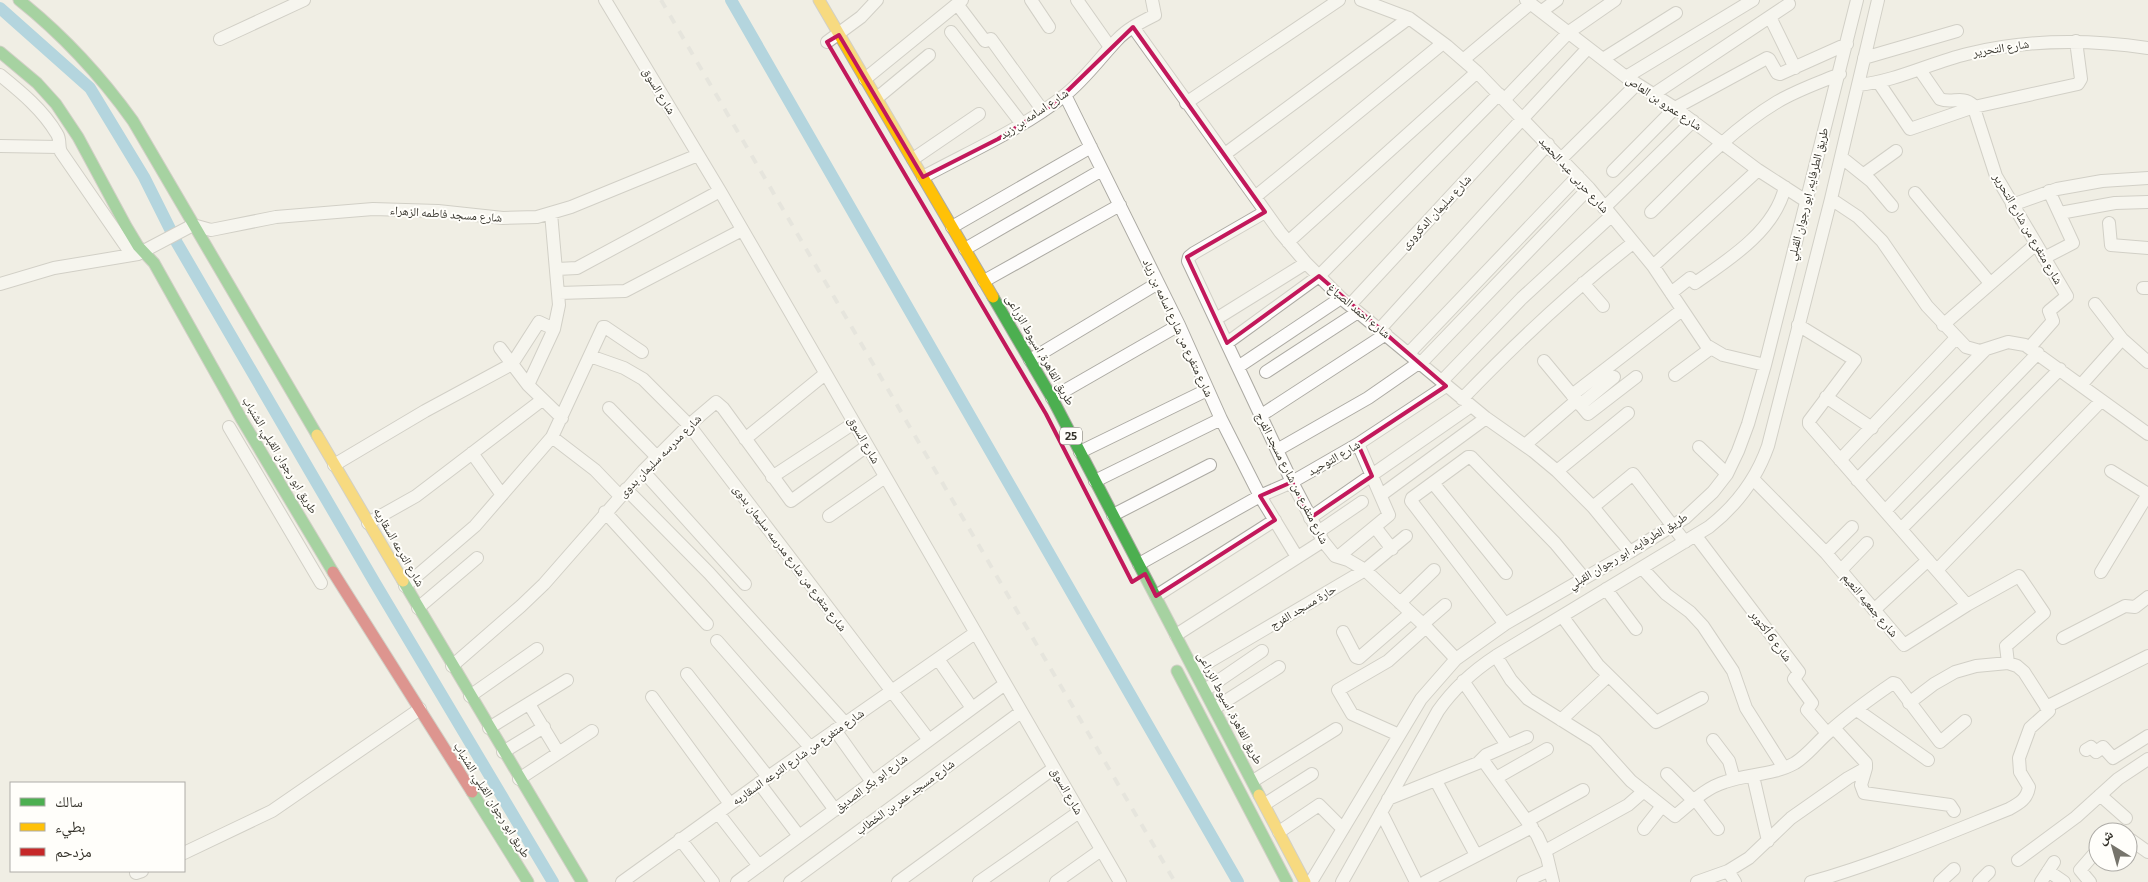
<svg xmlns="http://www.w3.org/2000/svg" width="2148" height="882" viewBox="0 0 2148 882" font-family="Bitter,'Noto Naskh Arabic',serif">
<rect width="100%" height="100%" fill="#f0eee4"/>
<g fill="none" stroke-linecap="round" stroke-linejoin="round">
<path stroke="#6bb6d7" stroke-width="12" d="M 731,0 L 1238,882
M 0,8 L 90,88 L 144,177 L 177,243 L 375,583 L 553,882"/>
<defs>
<path id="street" d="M 605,0 L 720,191 L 1120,882
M 1031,0 L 1049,27
M 1077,0 L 1110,47
M 1361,0 L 1409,18 L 1447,46 L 1477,72 L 1589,188 L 1653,266 L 1706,345 L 1723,355 L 1765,365
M 1526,0 L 1626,77 L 1675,108 L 1758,170 L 1806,201
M 957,4 L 985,41 L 991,39 L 1043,111
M 1542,11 L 1557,0
M 1770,17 L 1795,68
M 1133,27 L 1280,232 L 1306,263 L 1341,298 L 1486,418 L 1533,451 L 1557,471 L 1593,507 L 1630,552
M 951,32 L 1022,124
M 220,39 L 304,0
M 827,42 L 861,17 L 877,0
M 1864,58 L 1957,31
M 1603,59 L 1676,13
M 1463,60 L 1531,3
M 1920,70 L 1940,99 C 1952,104 1962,95 1973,105 L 1996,176 L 2067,296 L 2049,311 L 2053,321 L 2030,347
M 0,75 C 21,92 43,110 57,134 C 61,140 58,146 61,152 L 132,255
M 1626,77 L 1753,0
M 865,79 L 962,0
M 1879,83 L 1910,129 L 1974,107 L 2078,84 L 2081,79 L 2076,41
M 1858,85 C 1897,81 1930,63 1967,54 C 2027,39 2087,39 2148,48
M 1654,94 L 1789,4
M 1065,95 L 1179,325 L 1221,419 L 1260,496 L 1297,557
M 877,98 L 929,55
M 1504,100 L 1569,32 L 1615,0
M 1186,103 L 1339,0
M 0,146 L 59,147
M 1225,154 L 1409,18
M 1841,157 L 1871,181 L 1892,206
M 1562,158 L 1637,84
M 913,159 L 979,114
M 1613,171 L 1675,108 L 1767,58 L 1769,59 L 1777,73 L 1780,74 L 1847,44
M 1864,174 L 1896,151
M 923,177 C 971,151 1022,129 1065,95 C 1085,79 1099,59 1117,40 C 1127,29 1141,22 1155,15 L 1152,0
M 1915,193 L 1990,283
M 1255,197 L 1443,43
M 1831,199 L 1858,217 L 1882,241 L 1927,306 L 1966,347 L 1980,351 L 2008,342 L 2025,345 L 2148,434
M 2012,205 L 2057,189 L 2102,181 L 2148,178
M 1604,208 L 1693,121
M 1265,212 L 1194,253 L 1189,257 L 1188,261 L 1292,482 L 1323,541 L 1335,556 L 1348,560 L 1365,570 L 1426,627 L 1456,659
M 1651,212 C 1690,174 1729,131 1777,102 C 1797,90 1818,83 1840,74
M 2060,213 L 2115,203 L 2148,202
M 2109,223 L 2111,245 L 2148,248
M 952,227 L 1091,147
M 1288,242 L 1477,72
M 965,249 L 1102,170
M 2044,258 L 2073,243 L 2049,191
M 1653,266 L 1758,170
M 557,269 L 577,268 L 720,191
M 984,281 L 1120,205
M 1583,283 L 1603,306
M 0,284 L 54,268 L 138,254 L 193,225 L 211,230 L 276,217 L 373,209 L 438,211 L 503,218 L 537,217 L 571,207 L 698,155
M 2143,288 L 2148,288
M 559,293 L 625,291 L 742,230
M 1671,293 L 1690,278 L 1695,283 C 1730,259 1775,230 1785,187
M 2095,304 L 2122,339 L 2148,362
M 1350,305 L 1588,48
M 1216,319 L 1306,263
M 1798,325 L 1855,360 L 1809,421 L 1809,424 L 1967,605
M 1943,325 L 2036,244
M 1380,329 L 1548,144
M 1227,343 L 1319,276 L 1499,94
M 500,348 L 528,385 L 562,418
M 1409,353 L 1578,176
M 590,356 L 624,368 L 643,379 L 689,425 L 929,740
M 1030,360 L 1158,283
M 1544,361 L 1588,414 L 1636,377
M 1421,363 L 1589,188
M 1238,367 L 1341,298
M 1266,372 L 1358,312
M 1675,375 L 1710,349
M 1442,381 L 1522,298 L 1611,216
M 528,385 L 554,329 L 559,305 L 551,213
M 2081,385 L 2122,339
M 1572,395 L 1682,310
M 1826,397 L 1872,428
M 1052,398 L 1179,325
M 1462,399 C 1516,343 1572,290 1633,243
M 1580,405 L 1614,377
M 609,408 L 657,457
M 1260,416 L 1386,334
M 229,427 L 321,583
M 552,437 L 595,470 L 620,496
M 745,439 L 825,374
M 1525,445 L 1577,400
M 1699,447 L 1727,474
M 1277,450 L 1368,398 L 1420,362
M 1080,452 L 1207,390
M 472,453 L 502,495
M 1840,460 L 1956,338
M 334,465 L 425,411 L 512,364 L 539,322 L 554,329
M 643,471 L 745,584
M 1557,471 L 1628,413
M 2111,471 L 2148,494
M 772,477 L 854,423
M 1753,479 L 1826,553 L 1904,645 L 1967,605 L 2019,576 L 2044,613 L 2006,646 L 2008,663
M 1857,480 L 1985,350
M 1095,481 L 1221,419
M 1433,483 L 1506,573
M 626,489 L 709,573 L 845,723
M 1381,495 L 1486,418
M 1593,507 L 1633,474 L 1685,542
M 1885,511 L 2038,353
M 605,512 L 707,624
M 1113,515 L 1210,465
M 829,516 L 885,477
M 1310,518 L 1471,406
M 368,523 L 416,496 L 542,400
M 1375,527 L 1392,549
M 1901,529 L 2060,369
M 1318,532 L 1362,502
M 1696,536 L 1799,672 L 1794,679 L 1812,703 L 1807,710 L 1827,733
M 1826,553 L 1852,527
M 1338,557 L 1389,515 L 1358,444
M 1139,564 L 1260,496 L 1292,482 L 1358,444 L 1446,386
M 1642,568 L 1666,594 L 1690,612 L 1703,626 L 1733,671 L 1746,708 L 1784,768
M 1841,570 L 1867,543
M 1937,570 L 2101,401
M 2101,572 L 2148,494
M 405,586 L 475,526 L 552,437 L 603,327 L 605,327 L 642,352
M 1606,589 L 1636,629
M 1156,596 L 1275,520
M 1400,603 L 1434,570
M 418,608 L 477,558
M 1874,610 L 1928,560
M 1562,616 L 1598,665 L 1656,722 L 1702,698
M 1423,624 L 1445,605
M 1505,624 L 1411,501 L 1412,498 L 1468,457 L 1471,457 L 1555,543 L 1584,578
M 1343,632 L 1356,657 L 1359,658 L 1411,613
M 1176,635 L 1323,541
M 2063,638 L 2125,606 L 2135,607 L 2148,597
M 717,641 L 810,747
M 1496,656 L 1511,680 L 1528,699 L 1595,741 L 1631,781 L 1675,816 C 1691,803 1705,788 1725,782 C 1748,774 1774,775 1795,763 C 1809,754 1817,742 1829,732 C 1849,714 1871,698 1893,683 L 1896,684 L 1940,742 L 1965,721
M 938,659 L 972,708
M 452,666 L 521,606 L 544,584 L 643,471 L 689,425 L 716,402 L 723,408 L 791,501 L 867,446
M 1195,670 L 1365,570 L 1406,536
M 687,674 L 768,777
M 1463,681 L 1507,745
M 1205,690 L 1262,651
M 470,696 L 537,649
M 652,697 L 730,804
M 529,704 L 558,752
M 2046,707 L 2148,656
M 1215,708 L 1279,667
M 1857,710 L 1928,760
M 1561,720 L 1608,676
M 489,728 L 567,680
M 1834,728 L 1866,763 L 1866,768 L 1861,785 L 1864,793 L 1950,805 L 1954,811
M 835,730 L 872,782
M 1399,735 L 1352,714 L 1338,690 L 1388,661 L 1426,627
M 1713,740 L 1729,761 L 1734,779
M 2086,750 L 2091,747 L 2096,752 L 2103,747 L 2113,758 L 2148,736
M 503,752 L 544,727
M 796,757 L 835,810
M 1482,759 L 1537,835 L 1547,857 L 1553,882
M 1667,774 L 1693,800
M 1753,776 L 1768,841
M 1496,778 L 1547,749
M 519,779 L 592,731
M 1253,781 L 1336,729
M 1436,781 L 1476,855
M 759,783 L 799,836
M 2100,795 L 2126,818
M 1388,799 L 1478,763 L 1486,755 L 1527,737
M 1695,799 L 1718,829
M 1265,804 L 1312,774
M 1381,812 L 1416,882
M 718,813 L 759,866
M 1528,820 L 1583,790
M 1644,829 L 1662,806
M 1279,832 L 1319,805 L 1343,829
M 680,839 L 713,882
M 2131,840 L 2148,852
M 1545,851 L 1628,805 L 1644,791
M 184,853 L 272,811 L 420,709
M 2018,860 L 2076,817 L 2118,779 L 2148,759
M 1728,871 L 1735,882
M 2048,871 L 2064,882
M 136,873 L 142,871
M 622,882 L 768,777 L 975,633
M 737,882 L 1005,684
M 790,882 L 1021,712
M 898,882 L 1054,768
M 979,882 L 1079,812
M 1056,882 L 1101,850
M 1311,882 L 1421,699 L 1456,659 L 1505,624 L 1630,552 L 1685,518 L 1713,492 L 1727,474 L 1738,451 L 1748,424 L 1765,365 L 1857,0
M 1342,882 L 1438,711 C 1454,688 1473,671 1496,656 L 1709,527 C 1737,505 1756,480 1768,446 L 1831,199 L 1878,0
M 1425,882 L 1532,827
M 1523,882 L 1550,870
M 1697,882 L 1728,871 L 1749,858 L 1791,818 L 1848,778 L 1866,768
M 1811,882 C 1879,863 1944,835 2009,809 C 2020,803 2027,799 2029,787 L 2020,772 L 2019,758 L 2030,728 L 2049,711 L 2024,672 L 2017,666 L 2008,663 L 1976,666 L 1955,672 L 1934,684 L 1909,703
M 1940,882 L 1954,869
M 1979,882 L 1989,872
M 2041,882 L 2054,862
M 2090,882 L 2080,870 L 2094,854"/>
<path id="fast" d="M 19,0 C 63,35 100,75 133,121 L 317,435
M 0,52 L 37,83 L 56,104 L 78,137 L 126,226 L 138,246 L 154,263 L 242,420 L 333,572
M 993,297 L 1052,398 L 1259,795
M 403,581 L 582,882
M 1177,671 L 1287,882
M 472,792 L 528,882"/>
<path id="slow" d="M 819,0 L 993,297
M 317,435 L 403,581
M 1259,795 L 1305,882"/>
<path id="jam" d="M 333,572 L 472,792"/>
</defs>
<use href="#street" stroke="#acaaa3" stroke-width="14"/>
<use href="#fast" stroke="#acaaa3" stroke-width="13"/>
<use href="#slow" stroke="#acaaa3" stroke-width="13"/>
<use href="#jam" stroke="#acaaa3" stroke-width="13"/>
<use href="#street" stroke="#fdfcfb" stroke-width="12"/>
<use href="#fast" stroke="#4caf50" stroke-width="11"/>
<use href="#slow" stroke="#ffc107" stroke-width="11"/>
<use href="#jam" stroke="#c62828" stroke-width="11"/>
<path stroke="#dad9d6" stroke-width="4" stroke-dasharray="9 9" stroke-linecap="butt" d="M 661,0 L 1175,882"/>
</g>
<path d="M0 0H2148V882H0ZM 1133,27 L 1265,212 L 1187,257 L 1227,343 L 1319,276 L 1446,386 L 1358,444 L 1372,476 L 1310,518 L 1292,482 L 1260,496 L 1275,520 L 1156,596 L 1145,574 L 1132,582 L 1046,414 L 827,42 L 839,35 L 923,177 L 998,139 L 1055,103 Z" fill="#f0eee4" fill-opacity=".55" fill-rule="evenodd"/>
<path fill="none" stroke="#c2185b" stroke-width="4" stroke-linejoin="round" d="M 1133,27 L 1265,212 L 1187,257 L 1227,343 L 1319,276 L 1446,386 L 1358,444 L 1372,476 L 1310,518 L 1292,482 L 1260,496 L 1275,520 L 1156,596 L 1145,574 L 1132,582 L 1046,414 L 827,42 L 839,35 L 923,177 L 998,139 L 1055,103 Z"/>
<g text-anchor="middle" stroke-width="4" stroke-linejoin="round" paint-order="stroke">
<rect fill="#fffefa" stroke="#716f68" stroke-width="1" x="1060" y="427.5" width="22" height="17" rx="4"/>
<g font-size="11" font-weight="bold" fill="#34322a">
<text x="1071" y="440">25</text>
</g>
<g font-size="12" fill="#34322a" stroke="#fffefa">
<text transform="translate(2001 48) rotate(-9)" y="4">شارع التحرير</text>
<text transform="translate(659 91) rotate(59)" y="4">شارع السوق</text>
<text transform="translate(1664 103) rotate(34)" y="4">شارع عمرو بن العاص</text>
<text transform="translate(1034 114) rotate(-34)" y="4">شارع اسامه بن زيد</text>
<text transform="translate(1574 175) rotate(48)" y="4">شارع حربى عبد الحميد</text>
<text transform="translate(1808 194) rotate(-76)" y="4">طريق الطرفايه, ابو رجوان القبلي</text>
<text transform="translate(1436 212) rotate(-47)" y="4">شارع سليمان الدكرورى</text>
<text transform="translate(446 214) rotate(4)" y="4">شارع مسجد فاطمه الزهراء</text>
<text transform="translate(2028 229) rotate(60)" y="4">شارع متفرع من شارع التحرير</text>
<text transform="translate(1359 311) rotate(40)" y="4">شارع احمد الصباغ</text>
<text transform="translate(1178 328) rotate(65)" y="4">شارع متفرع من شارع اسامه بن زياد</text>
<text transform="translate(1040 350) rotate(60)" y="4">طريق القاهرة, اسيوط الزراعى</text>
<text transform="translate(864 440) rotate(60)" y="4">شارع السوق</text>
<text transform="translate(280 455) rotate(59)" y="4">طريق ابو رجوان القبلي, الشنباب</text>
<text transform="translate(660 456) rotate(-45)" y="4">شارع مدرسه سليمان بدوى</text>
<text transform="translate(1334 458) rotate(-30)" y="4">شارع التوحيد</text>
<text transform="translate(1292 478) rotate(63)" y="4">شارع متفرع من شارع مسجد الفرج</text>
<text transform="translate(399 547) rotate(60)" y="4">شارع الترعه السقاريه</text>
<text transform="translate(1628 551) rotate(-31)" y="4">طريق الطرفايه, ابو رجوان القبلي</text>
<text transform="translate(790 558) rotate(53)" y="4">شارع متفرع من شارع مدرسه سليمان بدوى</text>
<text transform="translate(1870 605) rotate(50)" y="4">شارع جمعيه النعيم</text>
<text transform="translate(1303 607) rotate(-31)" y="4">حارة مسجد الفرج</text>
<text transform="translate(1771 636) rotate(53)" y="4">شارع 6 أكتوبر</text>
<text transform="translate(1230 708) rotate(62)" y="4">طريق القاهرة, اسيوط الزراعى</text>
<text transform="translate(798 757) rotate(-35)" y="4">شارع متفرع من شارع الترعه السقاريه</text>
<text transform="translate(871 783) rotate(-37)" y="4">شارع ابو بكر الصديق</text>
<text transform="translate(1067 791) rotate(60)" y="4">شارع السوق</text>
<text transform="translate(905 797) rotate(-36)" y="4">شارع مسجد عمر بن الخطاب</text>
<text transform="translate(492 800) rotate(58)" y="4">طريق ابو رجوان القبلي, الشنباب</text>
</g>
</g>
<rect x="10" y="782" width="175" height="90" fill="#fffefa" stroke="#aeaca7"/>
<rect x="20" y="798" width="25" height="8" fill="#4caf50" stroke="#aeaca7"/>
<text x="55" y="807" font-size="15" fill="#34322a">سالك</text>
<rect x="20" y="823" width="25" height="8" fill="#ffc107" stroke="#aeaca7"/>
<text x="55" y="832" font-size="15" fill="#34322a">بطيء</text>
<rect x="20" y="848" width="25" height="8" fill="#c62828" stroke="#aeaca7"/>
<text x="55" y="857" font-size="15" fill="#34322a">مزدحم</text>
<g transform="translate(2113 847) rotate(323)"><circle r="24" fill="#fffefa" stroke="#aeaca7"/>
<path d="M0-4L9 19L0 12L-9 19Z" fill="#76746b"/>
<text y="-8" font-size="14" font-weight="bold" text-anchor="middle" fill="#34322a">ش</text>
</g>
</svg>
